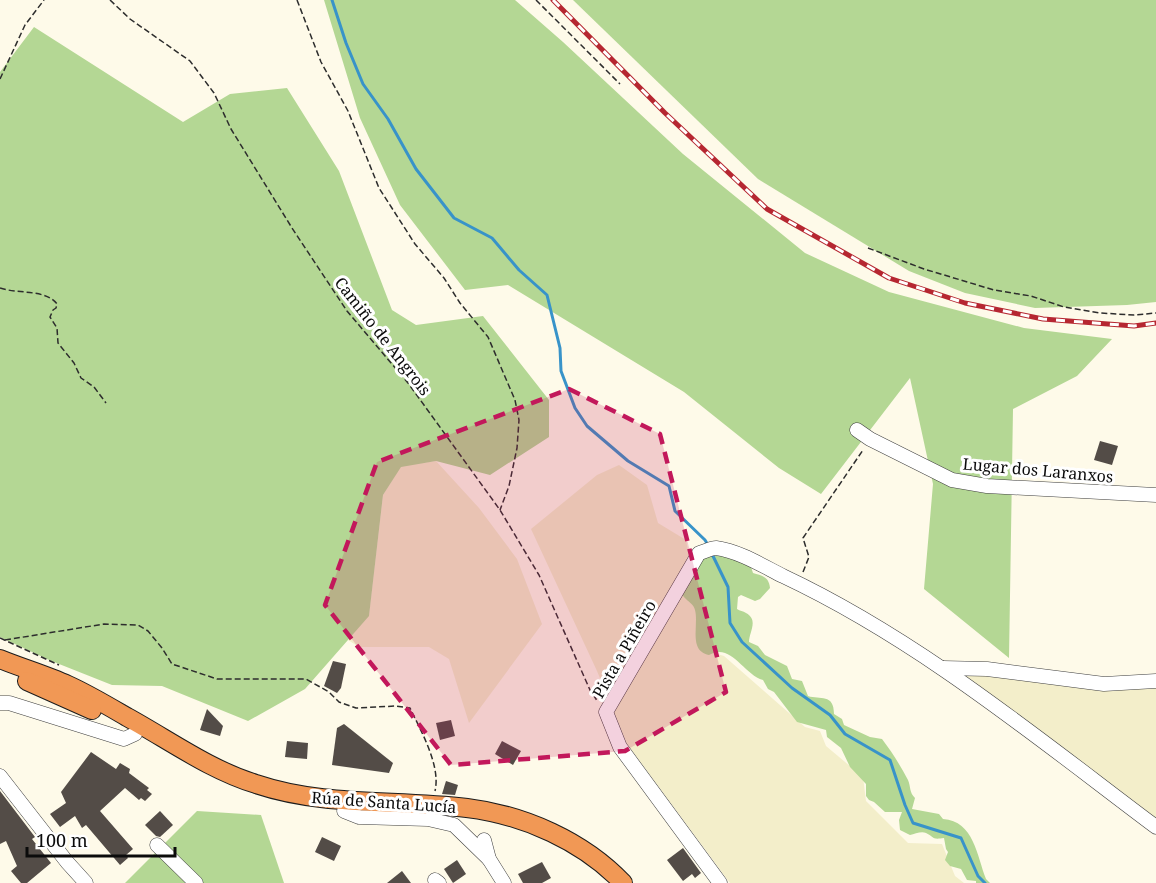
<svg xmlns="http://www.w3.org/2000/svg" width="1156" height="883" font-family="'Noto Serif',serif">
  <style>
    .farmland { fill: #f3eeca }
    .forest { fill: #b4d794 }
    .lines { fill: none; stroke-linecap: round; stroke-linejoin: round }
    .stream { stroke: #3893c9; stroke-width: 3 }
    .building { fill: #534c47 }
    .minor-casing { stroke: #3e3e3e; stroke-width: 15 }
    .highway-casing { stroke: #1c1c1c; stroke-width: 20 }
    .path { stroke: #2d2d2d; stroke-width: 1.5; stroke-dasharray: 6 3; stroke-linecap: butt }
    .minor { stroke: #fff; stroke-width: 14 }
    .highway { stroke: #f19855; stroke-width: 18 }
    .rail-casing { stroke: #b62731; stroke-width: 5 }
    .rail { stroke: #fff; stroke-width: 3; stroke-dasharray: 9; stroke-linecap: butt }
    .marked { fill: #c2185b; fill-opacity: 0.2; stroke: #c2185b; stroke-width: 4.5; stroke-dasharray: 12 8; stroke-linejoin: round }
    .labels { text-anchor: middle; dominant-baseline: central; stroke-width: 6; stroke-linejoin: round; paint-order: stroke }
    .street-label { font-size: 16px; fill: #0b0b0b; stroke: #fff }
  </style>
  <rect width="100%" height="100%" fill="#fefae9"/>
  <g class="farmland">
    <polygon points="436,461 479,508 517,559 542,624 469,723 449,659 429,647 359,647 348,640 369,615 383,495 401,466"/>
    <polygon points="619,465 647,485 658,523 686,540 699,609 701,649 724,656 805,727 820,731 826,746 863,777 866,801 908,843 942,844 955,876 964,883 730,883 627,744 597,671 531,529 597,475"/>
    <polygon points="966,669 1156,686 1156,821 962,681"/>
  </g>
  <g class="forest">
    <polygon points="324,0 515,0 563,42 683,154 805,253 889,292 1024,328 1112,339 1077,376 1013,409 1009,658 924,589 933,484 910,378 821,494 779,468 684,392 508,285 465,290 400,205 360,118"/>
    <polygon points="573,0 1156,0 1156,302 1127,305 1035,308 965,293 909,271 758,179"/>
    <polygon points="34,27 183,122 230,94 287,88 339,171 392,310 416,325 483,316 549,400 549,437 490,475 436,461 401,467 383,495 369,616 305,689 248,721 162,686 112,685 49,660 0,637 0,72"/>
    <path d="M715 550 750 564 753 573C763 576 769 577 770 588L760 599 755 601 741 595 738 597 737 609C740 611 743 611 746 613 759 620 749 632 749 642L758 646 765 655 787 666 792 679 802 681 808 696C820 700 834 693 834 714L842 719 844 725 870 737 882 739C892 752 900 765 908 780 911 787 909 792 915 798L912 809 939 814 943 819C974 821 977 856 986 879L990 883H976V881L967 880 961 869 950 866 945 860 948 852 946 849 944 838C931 840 935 837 926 833 921 831 915 834 910 835L900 830 899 820 902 812H885L874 802 869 800 866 796V784L850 767 841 748 827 737 826 730 797 722 774 692 768 689 763 680C743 674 731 642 709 655 688 651 699 625 695 610 694 605 689 602 686 599 681 594 685 596 678 594L702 556Z"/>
    <polygon points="197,811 261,815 284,883 125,883"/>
  </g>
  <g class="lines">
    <g class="stream">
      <polyline points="332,0 346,43 363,84 388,119 416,169 454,218 492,238 519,270 547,295 560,348 561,371 575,408 587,426 628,461 669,486 675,511 705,540 708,545"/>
      <polyline points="712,554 728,587 730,623 742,642 792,688 830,715 845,734 890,760 905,805 913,823 961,838 978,876 985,883"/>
    </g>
  </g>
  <g class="building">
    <polygon points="1100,441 1118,446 1112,465 1094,460"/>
    <polygon points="333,661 346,664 341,688 337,693 324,686"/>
    <polygon points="207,709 223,726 220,736 200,730"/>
    <polygon points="451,720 455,736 440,740 436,723"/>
    <polygon points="344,724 393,763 389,773 332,765 337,728"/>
    <polygon points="287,741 308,743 307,759 285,757"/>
    <polygon points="502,741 521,751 513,765 495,754"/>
    <polygon points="91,752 116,769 120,763 130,769 129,773 149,788 147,790 152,794 145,801 141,798 139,800 125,788 100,811 133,849 126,855 128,858 120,865 86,825 82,828 75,816 60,827 50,814 66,803 61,792"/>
    <polygon points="446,781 458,785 455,795 442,794"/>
    <polygon points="0,791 35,837 32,839 51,863 27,883 21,883 11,871 17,866 6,841 0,844"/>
    <polygon points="160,811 173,825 160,837 156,836 145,825"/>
    <polygon points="322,837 341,846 334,861 315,852"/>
    <polygon points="683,848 701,873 695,878 692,874 683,881 667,860"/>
    <polygon points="457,860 466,874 453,883 444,869"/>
    <polygon points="542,862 551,878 542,883 523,883 518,874"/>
    <polygon points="402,871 411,883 387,883"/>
  </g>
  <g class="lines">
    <defs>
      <g id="minor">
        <polyline points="857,430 870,439 952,480 987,486 1156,495"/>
        <polyline points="943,668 987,669 1104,684 1156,681"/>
        <polyline points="0,703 9,703 124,739 135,734"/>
        <polyline points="0,776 67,862 86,883"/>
        <polyline points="344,811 359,817 428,819 454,825 489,859"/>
        <polyline points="484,840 489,859 504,883"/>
        <polyline points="157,845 196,883"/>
        <polyline points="435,880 439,883"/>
        <path d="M720 883 620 747 606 712 699 553C704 552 711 548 716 548 739 551 763 566 783 576 919 640 1036 737 1156 827"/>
      </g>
      <g id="highway">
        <path d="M0 659C22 668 46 675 68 685 88 694 108 706 127 717 169 740 210 770 256 784 324 807 396 799 467 808 524 815 583 841 623 883"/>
        <polyline points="27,681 92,710"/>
      </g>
    </defs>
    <use href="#minor" class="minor-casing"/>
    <use href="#highway" class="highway-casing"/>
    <g class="path">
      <polyline points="110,0 130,19 190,61 214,93 231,129 292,228 347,311 408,383 500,510 539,575 590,690 598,702"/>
      <polyline points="297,0 321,62 348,111 379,188 415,244 444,278 460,303 488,337 515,400 519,420 517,448 509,486 500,510"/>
      <polyline points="536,0 620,84"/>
      <polyline points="0,79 25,25 44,0"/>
      <polyline points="868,248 924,269 994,290 1031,296 1064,307 1100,313 1134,315 1156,313"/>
      <path d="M0 288C17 294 46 289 57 304L56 308 53 310 50 317 57 328 58 343 74 363 81 378 94 387 106 403"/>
      <polyline points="803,572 809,557 803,538 863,450"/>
      <polyline points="0,638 59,665"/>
      <path d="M5 640 104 624 138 625 148 631 162 648 172 664 217 679H306L329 692 339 702 356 708 396 706 410 708C421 731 441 766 435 791"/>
    </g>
    <use href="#minor" class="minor"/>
    <use href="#highway" class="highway"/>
    <defs>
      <polyline id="rail" points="553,0 665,113 767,209 889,278 965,303 1043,319 1134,326 1156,323"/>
    </defs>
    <use href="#rail" class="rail-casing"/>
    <use href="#rail" class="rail"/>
  </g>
  <path class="marked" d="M569 389 660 434 726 692 625 751 451 765 325 605 377 462Z"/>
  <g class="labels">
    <g class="street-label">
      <text transform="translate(383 336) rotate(52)">Camiño de Angrois</text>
      <text transform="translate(1038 470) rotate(5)">Lugar dos Laranxos</text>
      <text transform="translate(624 649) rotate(-60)">Pista a Piñeiro</text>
      <text transform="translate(384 802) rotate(4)">Rúa de Santa Lucía</text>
    </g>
  </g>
  <path d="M27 847v9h148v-9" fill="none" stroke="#0b0b0b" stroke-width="3"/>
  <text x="36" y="847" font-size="18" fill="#0b0b0b" stroke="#ffffff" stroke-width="4.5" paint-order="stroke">100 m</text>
</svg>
